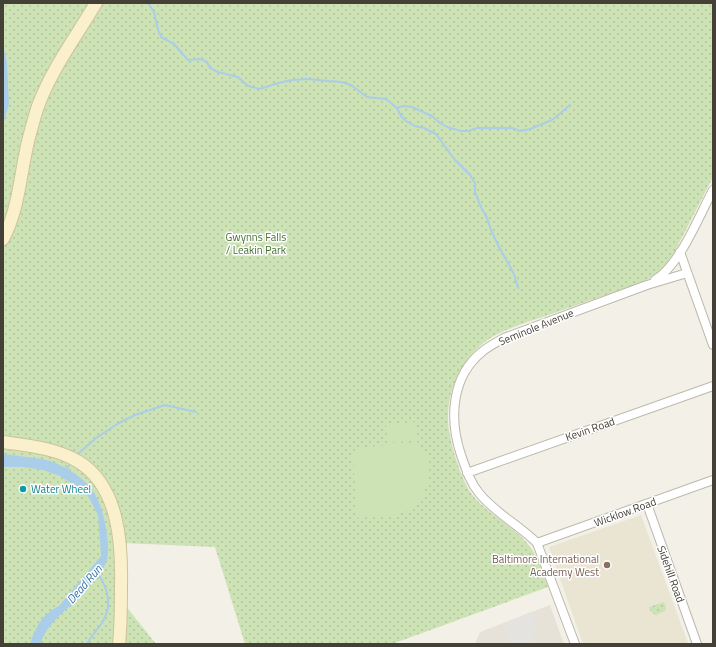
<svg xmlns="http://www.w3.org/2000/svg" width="716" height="647" font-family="'Titillium Web',sans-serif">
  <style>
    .residential { fill: #e6e2d7 }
    .education { fill: #eae5d3 }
    .park { fill: url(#park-dots) }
    .garden { fill: #cde3b5 }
    .parking { fill: #e4e3e0 }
    .water { fill: #aacdea }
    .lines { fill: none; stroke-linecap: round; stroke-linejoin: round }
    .stream { stroke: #aacdea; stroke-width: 2 }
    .street-casing { stroke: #bdb8ac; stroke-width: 10 }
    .secondary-casing { stroke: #cec39b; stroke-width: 14 }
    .street { stroke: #fff; stroke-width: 8 }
    .secondary { stroke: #faf0cb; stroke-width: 12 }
    .culture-dot { fill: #0f9aa8; stroke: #fff; stroke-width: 1.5 }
    .education-dot { fill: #8d6e63; stroke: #fff; stroke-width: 1.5 }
    .labels { text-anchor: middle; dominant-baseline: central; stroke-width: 3; stroke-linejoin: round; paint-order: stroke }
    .park-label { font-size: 11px; fill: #467230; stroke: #fff }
    .street-label { font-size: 11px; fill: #454037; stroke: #fff }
    .culture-label { font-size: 11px; fill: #0d838f; stroke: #fff; text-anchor: start }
    .education-label { font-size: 11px; fill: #785e54; stroke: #fff; text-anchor: end }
    .water-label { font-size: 12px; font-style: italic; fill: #3a76a8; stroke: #fff }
  </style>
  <defs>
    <pattern id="park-dots" width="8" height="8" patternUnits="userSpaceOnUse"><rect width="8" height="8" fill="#cde3b5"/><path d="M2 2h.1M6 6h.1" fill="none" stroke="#b1c49c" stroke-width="1.8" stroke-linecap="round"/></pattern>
  </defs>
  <rect width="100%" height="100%" fill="#f3f0e8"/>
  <polygon class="residential" points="550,605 564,644 475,644 480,632"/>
  <polygon class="education" points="641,515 688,643 583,644 549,547"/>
  <g class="park">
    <polygon points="3,3 90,3 62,48 3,229"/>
    <path d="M99 3H713V177L674 253 662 269 655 275 643 282C614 292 586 302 557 312 538 319 509 327 492 337 463 355 447 388 448 421 449 440 460 477 471 493 487 515 515 526 531 548 539 559 543 574 548 587L392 644H245L215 547 123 543 90 467 3 438V244L41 105Z"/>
    <polygon points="3,446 57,456 78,467 91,479 101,494 109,513 116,544 115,631 113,644 3,644"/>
    <polygon points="664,602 666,607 665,611 656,615 651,612 649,607"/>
    <polygon points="125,605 156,644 122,644"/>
  </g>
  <g class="garden">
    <polygon points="416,422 418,440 387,443 386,424"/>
    <path d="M418 442C422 448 426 454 428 461 433 480 422 505 403 512 389 517 372 517 357 518L353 455 359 448Z"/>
  </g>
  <polygon class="parking" points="531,612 537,627 532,638 534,644 509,644 510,637 506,636 504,623"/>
  <g class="water">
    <polygon points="3,45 7,63 9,104 3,125"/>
    <path d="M3 454C16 456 29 457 42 459 59 462 84 477 93 491 100 502 104 516 106 528 108 542 111 558 102 570 94 580 84 593 74 602 60 615 47 625 40 644H30C36 627 42 614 59 606L101 556 98 515 88 496 82 490 60 476 43 470 22 467H3Z"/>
  </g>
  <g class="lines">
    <g class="stream">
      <polyline points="148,3 154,12 158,30 161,37 174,44 188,60 201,59 207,62 210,68 218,72 238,77 248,86 260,89 275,84 291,80 308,79 328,81 341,82 351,85 367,97 386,99 397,108 401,116 406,121 415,126 424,128 436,134 455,160 470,175 475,183 475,192 481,207 487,218 491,230 498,245 514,274 518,288"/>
      <polyline points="397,108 403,106 412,107 432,116 440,123 447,127 461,131 469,131 477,128 512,128 520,131 530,129 552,120 570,105"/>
      <polyline points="78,454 96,438 119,423 135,415 165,405 196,412"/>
      <polyline points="66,470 70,464"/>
      <path d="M87 644C91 636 97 630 102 623 113 606 108 588 97 572"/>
    </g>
    <defs>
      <g id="street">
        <polyline points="680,252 713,345"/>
        <path d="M655 280C680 265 699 216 713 190"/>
        <polyline points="467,473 713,386"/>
        <polyline points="647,504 697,644"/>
        <polyline points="537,543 713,480"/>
        <path d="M575 644 537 543C519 525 495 513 479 493 470 482 466 469 461 455 449 419 451 376 483 351 489 346 497 342 504 338L647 285 687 273"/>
      </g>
      <g id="secondary">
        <path d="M3 239C21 205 20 167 31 130 34 120 36 110 40 101 54 66 77 35 96 3"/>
        <path d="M3 442C29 446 56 448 79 462 119 487 122 544 121 586 121 606 121 625 119 644"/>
      </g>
    </defs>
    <use href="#street" class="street-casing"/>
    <use href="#secondary" class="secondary-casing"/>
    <use href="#street" class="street"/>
    <use href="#secondary" class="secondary"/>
  </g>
  <circle class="culture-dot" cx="23" cy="489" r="4"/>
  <circle class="education-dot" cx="607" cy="565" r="4"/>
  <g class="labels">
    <g class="park-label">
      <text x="256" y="237">Gwynns Falls<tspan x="256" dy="13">/ Leakin Park</tspan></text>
    </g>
    <g class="street-label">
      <text transform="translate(536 327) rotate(-22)">Seminole Avenue</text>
      <text transform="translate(590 429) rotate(-19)">Kevin Road</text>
      <text transform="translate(625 512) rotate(-20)">Wicklow Road</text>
      <text transform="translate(671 574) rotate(70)">Sidehill Road</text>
    </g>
    <g class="culture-label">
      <text x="31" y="489">Water Wheel</text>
    </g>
    <g class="education-label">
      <text x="599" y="559">Baltimore International<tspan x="599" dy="13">Academy West</tspan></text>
    </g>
    <g class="water-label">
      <text transform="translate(84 584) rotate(-49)">Dead Run</text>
    </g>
  </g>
  <rect width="716" height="647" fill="none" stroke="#454037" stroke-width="8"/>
</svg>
